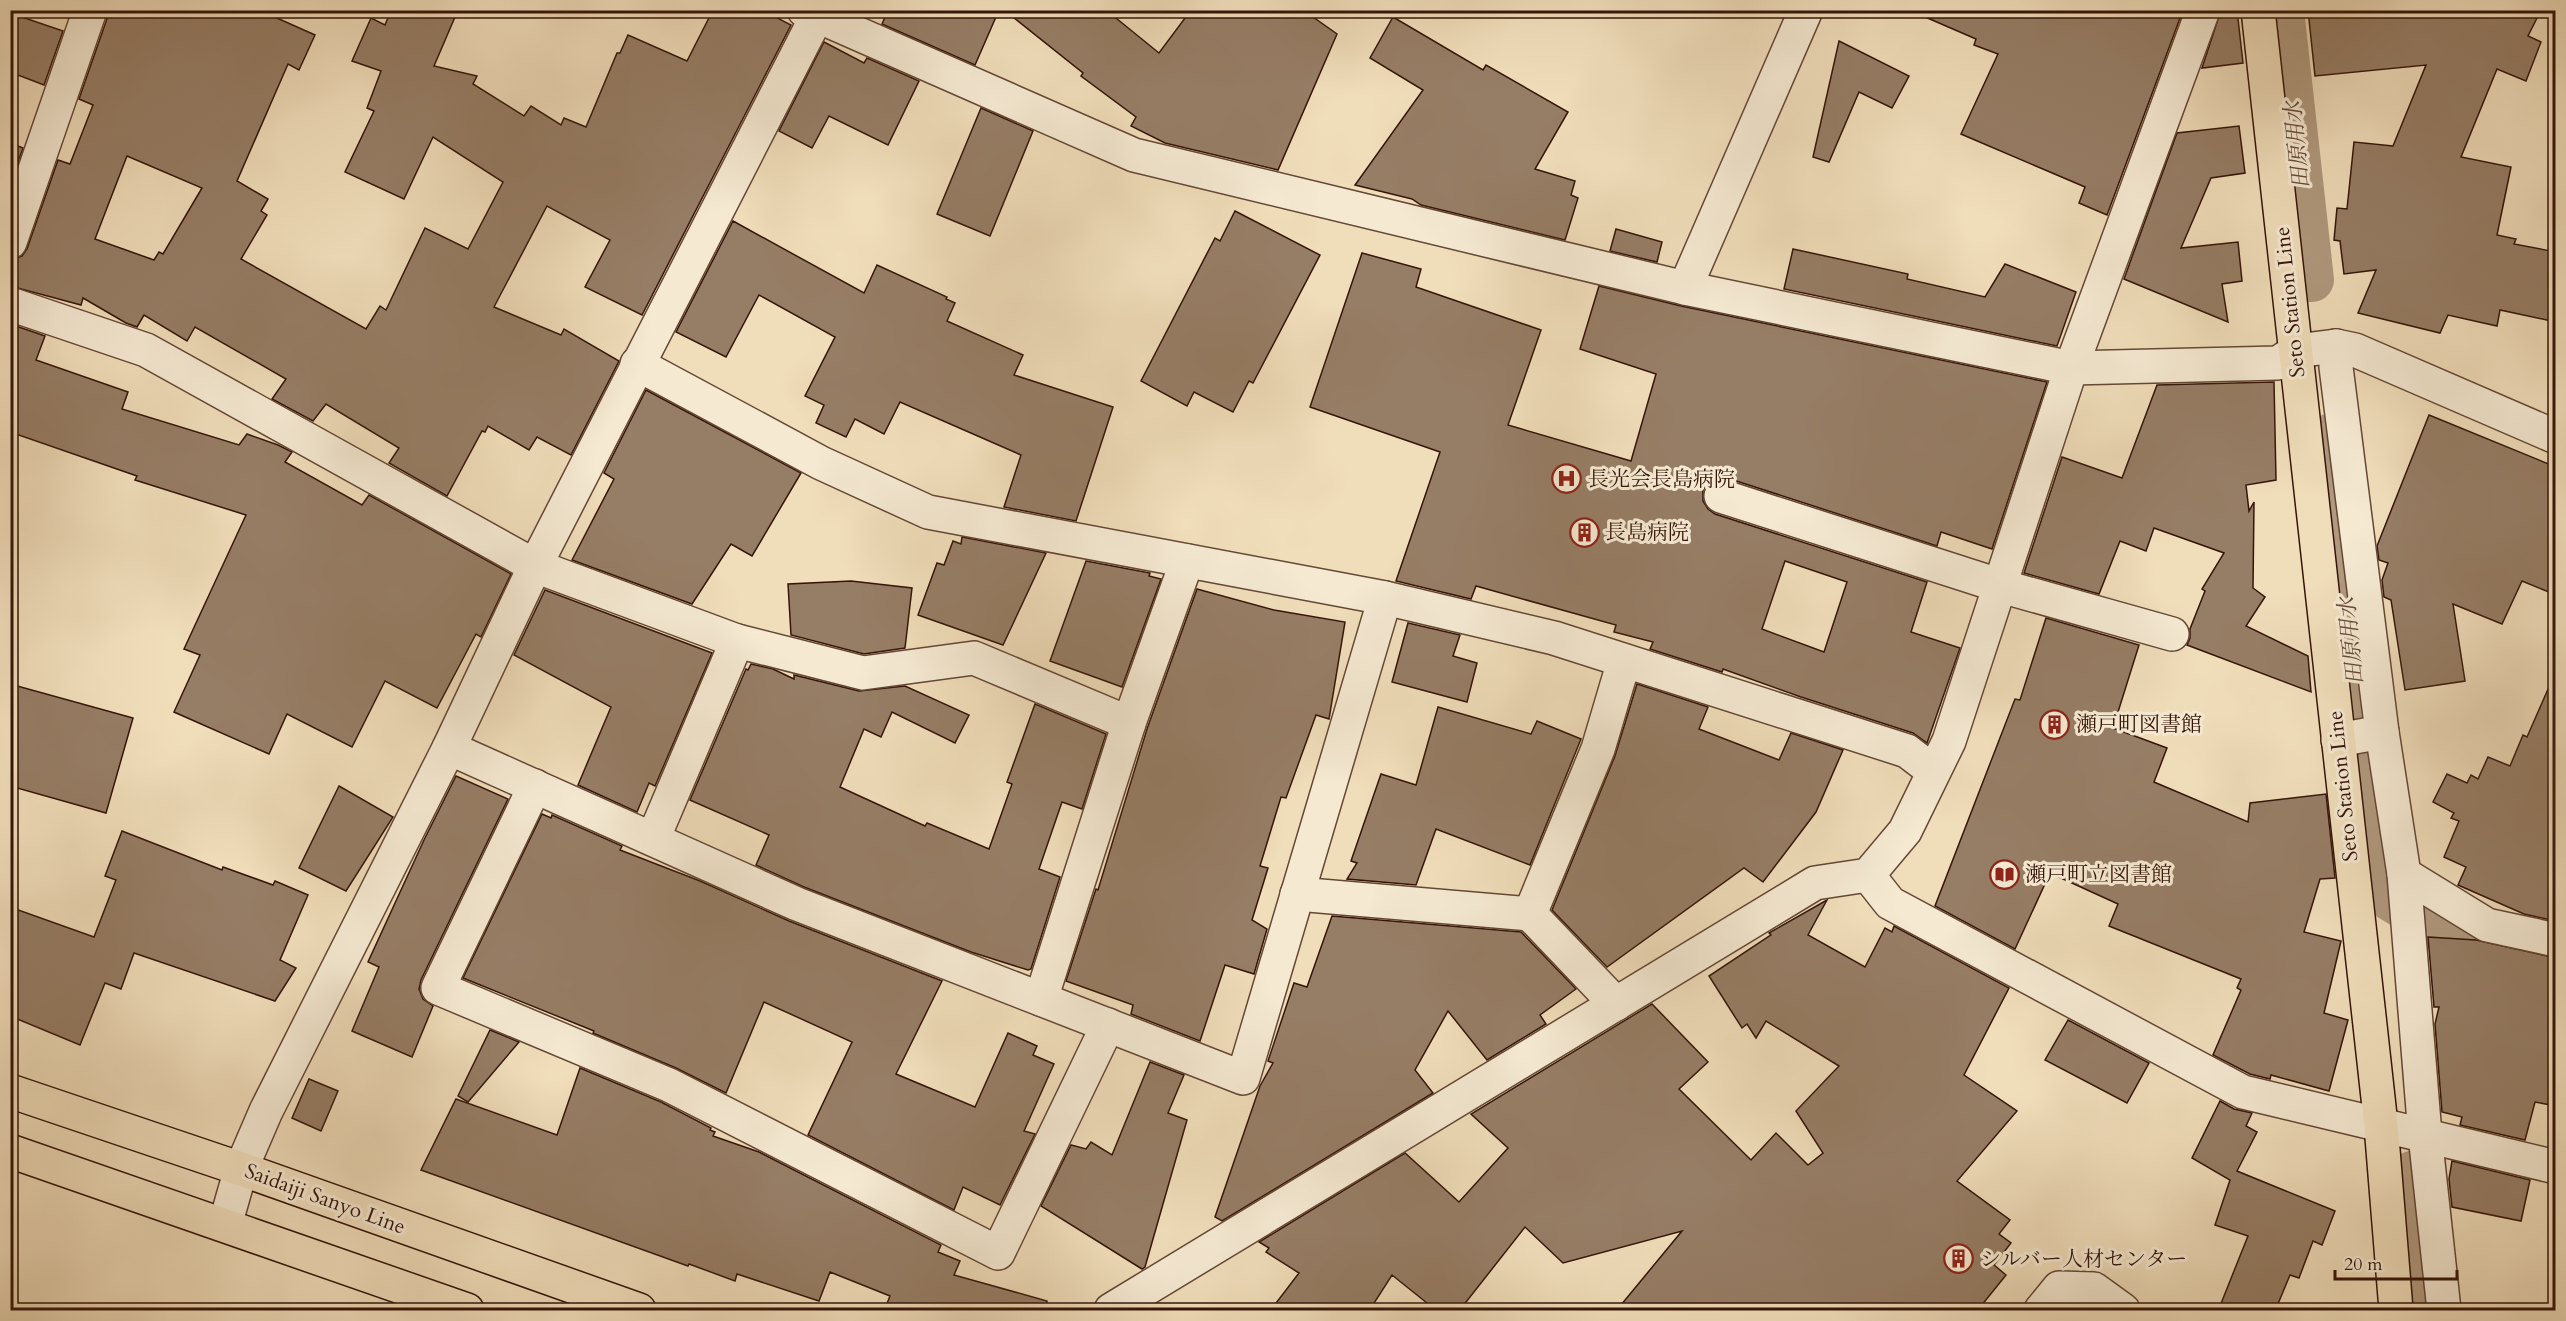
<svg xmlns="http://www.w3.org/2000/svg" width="2566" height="1321" font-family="Cardo,'Noto Serif JP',serif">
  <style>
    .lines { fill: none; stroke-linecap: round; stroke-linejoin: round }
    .canal { stroke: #b0997e; stroke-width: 44 }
    .building { fill: #967d65; stroke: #351509; stroke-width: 1.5; fill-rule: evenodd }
    .minor-casing { stroke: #644735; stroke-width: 36 }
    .major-casing { stroke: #351509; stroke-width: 36 }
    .minor { stroke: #f5e9d2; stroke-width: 33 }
    .major { stroke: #f0ddba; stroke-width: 33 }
    .labels { text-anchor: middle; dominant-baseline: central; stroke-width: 6; stroke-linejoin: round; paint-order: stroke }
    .street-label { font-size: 21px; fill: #351509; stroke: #f5e9d2 }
    .poi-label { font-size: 21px; fill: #351509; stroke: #f5e9d2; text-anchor: start }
    .water-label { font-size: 22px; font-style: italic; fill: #664a38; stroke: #f5e9d2 }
  </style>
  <rect width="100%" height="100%" fill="#f0ddba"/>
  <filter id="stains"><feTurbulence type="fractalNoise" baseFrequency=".00333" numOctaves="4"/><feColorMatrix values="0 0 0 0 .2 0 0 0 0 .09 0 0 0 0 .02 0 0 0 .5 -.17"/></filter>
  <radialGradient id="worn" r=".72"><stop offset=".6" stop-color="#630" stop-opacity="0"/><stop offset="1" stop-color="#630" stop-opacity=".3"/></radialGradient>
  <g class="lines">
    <g class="canal">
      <polyline points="2282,10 2312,280"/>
      <polyline points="2329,436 2377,891 2436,927 2530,948"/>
      <polyline points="2412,1173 2426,1310"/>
    </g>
  </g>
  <g class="building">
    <path d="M110 10H259L315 35 299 70 288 64 237 181 268 199 261 211 267 215 241 259 366 329 380 306 386 310 425 228 468 249 503 182 433 137 404 199 345 172 374 111 367 108 381 71 352 61 371 18 385 25 391 10H458L434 66 477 76 473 84 524 116 531 106 561 125 564 118 586 127 617 53H620L628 35 687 61 713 10H762L791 25 642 315 585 287 610 240 547 206 494 307 561 335 564 329 619 361 571 455 537 437 529 450 488 426 485 432 482 431 447 496 389 463 399 448 326 404 313 421 272 399 286 379 195 327 187 341 144 315 137 327 126 323 83 298 81 305 10 286V260L22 256 27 249 58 160 70 164 93 105 79 99ZM127 156 202 188 163 254 159 252 154 260 95 239Z"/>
    <polygon points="888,10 999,10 975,65 882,24"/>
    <polygon points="1004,10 1106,10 1159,53 1191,10 1303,10 1337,34 1278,170 1165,143 1131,126 1136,117 1081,76 1083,73"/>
    <polygon points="1909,10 2183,10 2107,215 2079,203 2085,187 1961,134 1998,54 1974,45 1976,39"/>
    <polygon points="2221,10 2237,10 2243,63 2202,68"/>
    <polygon points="2308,10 2541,10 2528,36 2541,42 2526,81 2497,69 2461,157 2511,167 2497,235 2516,239 2514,244 2556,252 2556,322 2500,310 2497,326 2448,315 2440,333 2358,313 2376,270 2344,274 2340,241 2334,240 2337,208 2347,209 2354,142 2393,146 2426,65 2315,76"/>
    <polygon points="10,13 63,31 44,85 10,72"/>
    <polygon points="1393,17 1483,70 1486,65 1568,112 1535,169 1575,181 1571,195 1578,198 1565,240 1421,205 1412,199 1355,185 1423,90 1370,58"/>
    <polygon points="1839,41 1909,76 1892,108 1859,92 1829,162 1813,157"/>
    <polygon points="824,42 864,63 867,58 919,81 888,145 829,116 812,148 779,131"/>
    <polygon points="981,108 1033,131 990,236 937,214"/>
    <polygon points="2239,126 2245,173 2211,178 2181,248 2238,242 2242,281 2222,284 2228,322 2124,279 2177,133"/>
    <polygon points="10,143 23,148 10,183"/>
    <polygon points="1235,211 1320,255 1253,383 1249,381 1233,412 1194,392 1187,406 1141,381 1215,238 1220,241"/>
    <polygon points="733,221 864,293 877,265 947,297 946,299 955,303 947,321 1023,355 1014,375 1113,407 1076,521 1004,507 1021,455 900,402 884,434 855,419 846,437 816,423 824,405 805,396 835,337 759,295 726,357 676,332"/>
    <polygon points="1616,229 1662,242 1657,262 1610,251"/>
    <polygon points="1793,249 1908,274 1907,279 1985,297 2005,264 2076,292 2057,346 1784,289"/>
    <path d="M1362 253 1421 269 1416 287 1541 330 1508 425 1631 461 1656 374 1580 349 1599 286 1681 306 2047 382 1992 549 1941 532 1937 546 1727 478H1716L1709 482 1703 490V501L1708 509 1715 514 1927 582 1911 632 1960 648 1927 743 1913 733 1801 697 1723 669 1722 672 1650 649 1653 642 1614 632 1616 625 1476 586 1471 599 1396 581 1440 452 1310 407ZM1785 561 1847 582 1824 652 1762 629Z"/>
    <polygon points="10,324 45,336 36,360 128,392 122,409 239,445 247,434 278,445 292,452 285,462 362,505 369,495 511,574 481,637 476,634 437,708 385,681 352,747 287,714 269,754 174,712 200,655 184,649 246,515 135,480 137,476 10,432"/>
    <polygon points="2274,382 2276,480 2246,485 2249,511 2254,502 2253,588 2265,597 2246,626 2308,656 2311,692 2187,645 2190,638 2190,629 2205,591 2202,589 2224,553 2154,528 2146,551 2120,541 2099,594 2024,573 2062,457 2122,478 2157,385"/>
    <polygon points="646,390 801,473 752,556 731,544 692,604 572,560 614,479 604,473"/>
    <polygon points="2429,415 2556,467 2556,595 2522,581 2502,624 2453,604 2465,681 2405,690 2391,600 2384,597 2382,580 2388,563 2379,560 2377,546"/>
    <polygon points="962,537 1046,553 1003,645 918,615 937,563 944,565 953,541 961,544"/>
    <polygon points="1086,561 1150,573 1149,576 1161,579 1122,687 1050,661"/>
    <polygon points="851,581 912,588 905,648 864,654 791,635 788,584"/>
    <polygon points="1197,589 1274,610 1345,622 1329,719 1316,715 1286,798 1281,797 1260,866 1268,868 1252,920 1267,929 1254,974 1225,965 1200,1041 1131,1014 1133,1005 1066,981 1096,889 1098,890 1147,729"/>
    <polygon points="545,590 712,653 655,786 649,783 637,812 578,785 611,707 514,655"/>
    <polygon points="2046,618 2139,645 2113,728 2167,748 2154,782 2248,822 2250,803 2326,794 2335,878 2320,879 2304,932 2341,941 2324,1013 2348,1020 2329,1091 2271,1075 2270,1079 2250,1074 2213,1055 2241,990 2237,988 2241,979 2109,926 2118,904 2050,873 2015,949 1935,906 2015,699 2020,700"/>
    <polygon points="1408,623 1460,635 1453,656 1477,663 1467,702 1392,682"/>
    <polygon points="751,664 773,669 794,679 794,675 859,691 905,686 969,715 955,743 892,712 881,737 864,729 840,787 925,826 927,823 989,849 1012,784 1007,782 1035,704 1106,734 1082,809 1062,802 1039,869 1060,877 1031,969 1028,970 971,952 804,887 756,865 769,835 690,800 746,669 748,670"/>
    <polygon points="2556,671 2556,921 2524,914 2458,885 2466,867 2444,857 2459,821 2451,818 2454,813 2433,802 2447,774 2467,783 2471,775 2478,779 2488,757 2510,766 2523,735 2527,737"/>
    <polygon points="10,684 133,718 106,813 10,786"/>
    <polygon points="1637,684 1708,707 1699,729 1779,760 1791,733 1843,750 1816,812 1763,882 1744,868 1607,967 1552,910 1615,756"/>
    <polygon points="1438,707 1531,734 1537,721 1581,739 1530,865 1436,829 1416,885 1347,879 1357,863 1351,861 1381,774 1416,785"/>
    <polygon points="456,776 508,799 421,980 419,989 423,999 433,1006 412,1057 352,1031 379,967 368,962 424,840"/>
    <polygon points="339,786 393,817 346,891 299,868"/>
    <polygon points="542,814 551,818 552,815 622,846 620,850 700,881 789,921 942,981 896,1074 975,1107 1008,1033 1037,1046 1033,1055 1054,1064 1024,1131 1035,1134 1000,1205 963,1187 954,1210 808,1135 852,1042 764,1002 726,1093 676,1068 593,1033 594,1031 463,978"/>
    <polygon points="122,831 222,870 223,867 273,885 275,881 308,895 280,960 296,968 275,1001 134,953 121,989 105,983 80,1045 10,1016 10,907 94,937 116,880 105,876"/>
    <polygon points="1827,900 1808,935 1865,967 1885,928 1892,932 1894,926 2009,988 1964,1075 2017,1111 1957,1181 2010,1220 1999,1234 2011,1243 1994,1265 2006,1275 1977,1311 1616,1311 1682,1231 1563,1263 1525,1227 1459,1311 1437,1311 1392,1275 1369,1311 1270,1311 1299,1273 1266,1252 1269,1248 1259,1242 1405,1153 1459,1202 1508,1148 1471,1114 1652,1004 1708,1062 1679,1089 1751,1160 1776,1133 1808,1165 1823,1153 1796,1111 1839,1066 1766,1021 1756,1038 1747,1024 1742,1028 1709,976 1771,935 1769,933"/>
    <polygon points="1332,916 1521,932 1576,989 1540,1015 1546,1024 1487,1060 1448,1011 1415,1070 1433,1093 1222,1221 1215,1217 1260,1086 1273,1063 1268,1061 1294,983 1307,987"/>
    <polygon points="2428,937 2476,940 2556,958 2556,1106 2535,1102 2525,1140 2460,1125 2462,1117 2442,1112 2435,1024 2439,1007 2434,1007"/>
    <polygon points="2068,1020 2149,1063 2127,1103 2045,1060"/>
    <polygon points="490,1030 519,1042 468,1102 458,1096"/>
    <polygon points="1150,1062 1184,1075 1168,1113 1187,1120 1145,1267 1142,1269 1041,1206 1071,1145 1086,1149 1091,1142 1112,1155"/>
    <polygon points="580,1068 661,1102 711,1128 710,1130 715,1132 713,1136 759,1152 941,1245 938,1252 960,1261 954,1275 1047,1301 1046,1311 884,1311 890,1296 830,1272 819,1301 737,1274 735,1281 689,1264 688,1266 421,1170 456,1099 557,1135"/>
    <polygon points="309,1079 338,1091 321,1131 292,1118"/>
    <polygon points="2220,1101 2234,1109 2252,1113 2246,1126 2257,1132 2237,1171 2335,1211 2322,1245 2313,1241 2299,1278 2290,1275 2275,1311 2218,1311 2248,1236 2215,1225 2230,1180 2192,1158"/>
    <polygon points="2452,1161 2530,1180 2521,1221 2452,1207 2449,1179"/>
  </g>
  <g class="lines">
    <defs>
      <g id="minor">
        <polyline points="804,10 1134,155 1685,288 2071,368 2278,363 2296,351 2336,346 2355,350 2556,437"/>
        <polyline points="10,242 90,10"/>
        <polyline points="1685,288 1806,10"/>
        <polyline points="10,304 146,350 535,566 737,641 863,673 974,658 1129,723"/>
        <polyline points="2336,346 2336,367 2382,732 2338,740"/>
        <polyline points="637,364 821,463 928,512 1385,598 1554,638 1907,751 1933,771"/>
        <polyline points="1721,496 2001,586 2172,634"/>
        <polyline points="2382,732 2404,874 2425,1135 2444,1310"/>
        <polyline points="449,748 797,904 1243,1078 1385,598"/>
        <polyline points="535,786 438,988 669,1085 998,1253 1108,1025"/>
        <polyline points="653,839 737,641"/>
        <polyline points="2404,874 2487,925 2556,940"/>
        <polyline points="1868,875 1890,903 2243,1092 2556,1167"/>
        <polyline points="1297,894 1530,914 1616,1004"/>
        <polyline points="1530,914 1598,749 1624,661"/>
        <polyline points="1041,999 1129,723 1187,561"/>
        <polyline points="225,1225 241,1169 266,1111 449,748 535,566 820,10"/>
        <polyline points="1111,1310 1815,883 1868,875 1905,831 1949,741 2071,368 2203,10"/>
        <polyline points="2041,1310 2059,1288 2094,1289 2123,1310"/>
      </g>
      <g id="major">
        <polyline points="2258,10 2381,1125 2396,1310"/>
        <polyline points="10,1091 241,1169 639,1310"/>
        <polyline points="10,1151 467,1310"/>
      </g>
    </defs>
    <use href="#minor" class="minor-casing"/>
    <use href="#major" class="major-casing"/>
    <use href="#minor" class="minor"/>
    <use href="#major" class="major"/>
  </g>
  <defs>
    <symbol id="hospital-ring" viewBox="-11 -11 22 22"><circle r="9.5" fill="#f5e9d2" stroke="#8f2418" stroke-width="1.5"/><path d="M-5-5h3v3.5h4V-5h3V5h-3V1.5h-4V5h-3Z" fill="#8f2418"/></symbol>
    <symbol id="building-ring" viewBox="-11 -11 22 22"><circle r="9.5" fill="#f5e9d2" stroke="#8f2418" stroke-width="1.5"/><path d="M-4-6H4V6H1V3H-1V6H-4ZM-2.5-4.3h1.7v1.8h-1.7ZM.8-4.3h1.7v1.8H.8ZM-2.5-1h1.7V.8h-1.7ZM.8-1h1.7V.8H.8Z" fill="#8f2418"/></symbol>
    <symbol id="library-ring" viewBox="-11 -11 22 22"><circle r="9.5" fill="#f5e9d2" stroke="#8f2418" stroke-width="1.5"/><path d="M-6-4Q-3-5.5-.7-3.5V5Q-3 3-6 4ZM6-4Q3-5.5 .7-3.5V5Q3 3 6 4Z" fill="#8f2418"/></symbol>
  </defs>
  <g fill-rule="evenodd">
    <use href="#hospital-ring" x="1550" y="462" width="33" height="33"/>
    <use href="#building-ring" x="1568" y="516" width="33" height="33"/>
    <use href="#building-ring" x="2038" y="708" width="33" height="33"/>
    <use href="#library-ring" x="1988" y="858" width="33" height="33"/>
    <use href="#building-ring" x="1942" y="1242" width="33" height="33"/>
  </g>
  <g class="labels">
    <g class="street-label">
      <text transform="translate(2290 302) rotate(-96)">Seto Station Line</text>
      <text transform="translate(2343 786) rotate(-96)">Seto Station Line</text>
      <text transform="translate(325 1199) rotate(20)">Saidaiji Sanyo Line</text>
    </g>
    <g class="poi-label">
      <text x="1588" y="479">長光会長島病院</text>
      <text x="1605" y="532">長島病院</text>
      <text x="2076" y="724">瀬戸町図書館</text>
      <text x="2025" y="874">瀬戸町立図書館</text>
      <text x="1980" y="1259">シルバー人材センター</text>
    </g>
    <g class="water-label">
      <text transform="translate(2297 145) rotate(-96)">田原用水</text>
      <text transform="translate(2351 641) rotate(-96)">田原用水</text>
    </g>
  </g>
  <rect width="2566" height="1321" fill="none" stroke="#f0ddba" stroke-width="36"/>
  <rect x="12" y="12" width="2542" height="1297" fill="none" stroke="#351509" stroke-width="3"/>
  <rect x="18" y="18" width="2530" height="1285" fill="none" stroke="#351509" stroke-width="1.5"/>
  <path d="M2335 1270v9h122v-9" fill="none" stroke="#351509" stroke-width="3"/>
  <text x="2344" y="1270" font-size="18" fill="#351509" stroke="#f5e9d2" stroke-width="4.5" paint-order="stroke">20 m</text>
  <rect width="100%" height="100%" filter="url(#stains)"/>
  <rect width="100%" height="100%" fill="url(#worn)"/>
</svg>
